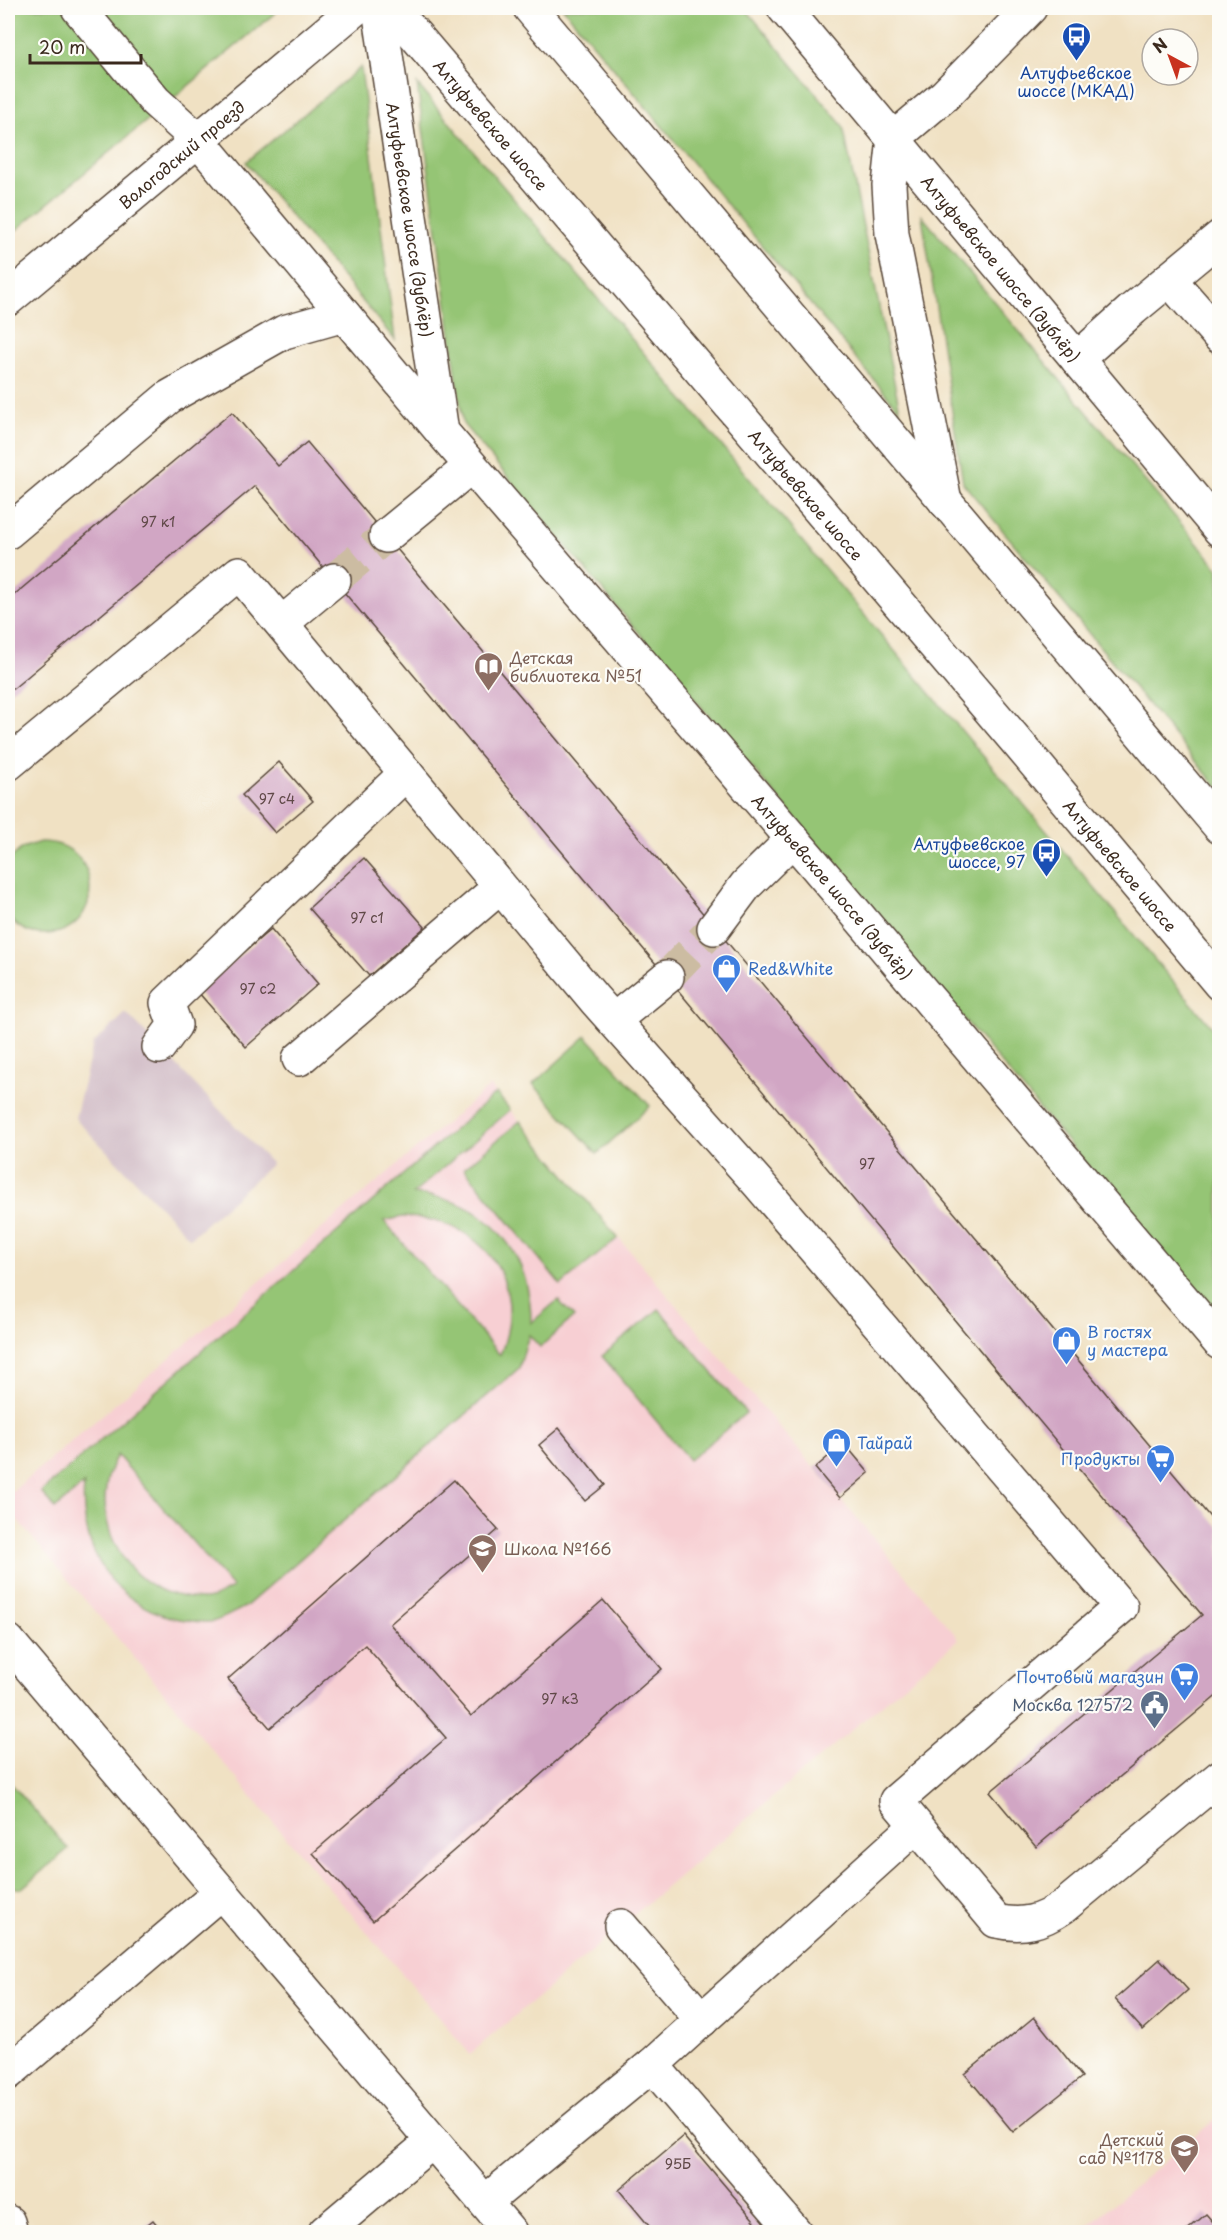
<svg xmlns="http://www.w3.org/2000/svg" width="1227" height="2240" font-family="'Playpen Sans',sans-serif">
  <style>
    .built { fill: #f7cfd3 }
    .industrial { fill: #d2bdc7 }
    .green { fill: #95c574; stroke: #687849; stroke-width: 1.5; fill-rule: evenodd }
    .building { fill: #d1a6c4 }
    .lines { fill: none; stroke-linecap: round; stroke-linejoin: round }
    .minor-tunnel { stroke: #ccbca2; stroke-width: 33; stroke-dasharray: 33 16; stroke-linecap: butt }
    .minor-casing { stroke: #564537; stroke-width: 36 }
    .major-casing { stroke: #564537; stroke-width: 36 }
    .minor { stroke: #fff; stroke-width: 33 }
    .major { stroke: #fff; stroke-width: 33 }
    .labels { text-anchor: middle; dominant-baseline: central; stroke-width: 4.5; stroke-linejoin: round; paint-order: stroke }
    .number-label { font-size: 14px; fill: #604948 }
    .transit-label { font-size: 16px; fill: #164399; stroke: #fdfcf7 }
    .street-label { font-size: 16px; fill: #3b2a1e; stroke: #fdfcf7 }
    .education-label { font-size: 16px; fill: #785e54; stroke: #fdfcf7; text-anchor: start }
    .shop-label { font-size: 16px; fill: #366cbe; stroke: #fdfcf7; text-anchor: start }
    .service-label { font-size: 16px; fill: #4e5e75; stroke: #fdfcf7; text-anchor: end }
  </style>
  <rect width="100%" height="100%" fill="#fdfcf7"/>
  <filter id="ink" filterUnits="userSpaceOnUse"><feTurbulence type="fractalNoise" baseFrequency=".0167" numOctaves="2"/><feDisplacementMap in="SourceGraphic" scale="12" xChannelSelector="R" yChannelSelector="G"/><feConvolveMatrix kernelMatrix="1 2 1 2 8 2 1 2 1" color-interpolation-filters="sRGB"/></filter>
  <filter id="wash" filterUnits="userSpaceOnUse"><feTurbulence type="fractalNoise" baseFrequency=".008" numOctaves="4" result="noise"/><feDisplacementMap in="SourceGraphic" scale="24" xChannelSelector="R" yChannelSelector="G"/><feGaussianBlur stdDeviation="1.35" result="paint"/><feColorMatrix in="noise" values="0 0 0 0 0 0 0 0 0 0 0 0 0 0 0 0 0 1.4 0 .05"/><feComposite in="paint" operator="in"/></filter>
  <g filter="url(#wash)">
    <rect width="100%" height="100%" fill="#f0e1c3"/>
    <g class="built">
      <polygon points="490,1086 959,1639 470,2054 8,1509 8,1495"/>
      <polygon points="1219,2116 1219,2232 1080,2232"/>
    </g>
    <polygon class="industrial" points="126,1013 272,1164 190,1238 75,1118 93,1044"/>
    <g class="green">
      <polygon points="8,8 281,8 8,237"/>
      <polygon points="563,8 745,8 843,126 900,411"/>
      <polygon points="361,67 361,68 395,340 246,162"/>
      <polygon points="417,84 1219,1036 1219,1322 463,424"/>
      <polygon points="922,216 1219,569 1219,789 963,483"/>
      <path d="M40 842C106 841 106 934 44 934 29 934 16 927 8 915V861L22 848Z"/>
      <polygon points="586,1036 650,1106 597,1154 533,1084"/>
      <path d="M496 1093 510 1110 413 1194C487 1198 531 1251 531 1323L558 1300 574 1317 540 1347 529 1335 519 1368 245 1607C236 1611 225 1618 215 1621 203 1624 186 1620 174 1618 110 1602 79 1547 84 1484L55 1509 41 1492ZM402 1217C479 1216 531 1280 500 1355L384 1221ZM117 1455 232 1587V1588C225 1591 218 1596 211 1598 200 1601 186 1597 175 1595 116 1580 87 1507 117 1455Z"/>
      <polygon points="520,1121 618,1238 561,1285 464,1168"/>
      <polygon points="659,1309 746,1413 689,1460 602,1356"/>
      <polygon points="8,1780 68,1849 21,1889 8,1886"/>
    </g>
    <g id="blocks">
      <g class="building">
        <polygon points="232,412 278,466 307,442 1220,1529 1220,1600 1216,1603 1220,1607 1220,1693 1036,1847 990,1792 1202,1615 255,486 8,693 8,600"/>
        <polygon points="279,762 313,801 275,833 242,795"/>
        <polygon points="364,858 425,927 369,976 309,908"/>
        <polygon points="271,929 318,984 246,1047 198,992"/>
        <polygon points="559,1428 605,1485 585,1501 539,1445"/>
        <polygon points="844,1443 869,1473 840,1498 815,1468"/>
        <polygon points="454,1480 498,1530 390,1624 471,1716 603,1600 662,1669 373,1921 313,1853 446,1738 365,1645 270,1728 228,1679"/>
        <polygon points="1160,1959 1188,1990 1143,2030 1115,1999"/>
        <polygon points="1034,2017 1082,2077 1013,2132 965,2074"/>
        <polygon points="683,2136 764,2232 654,2232 619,2190"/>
        <polygon points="1206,2214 1220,2230 1220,2232 1185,2232"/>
        <polygon points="153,2220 163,2232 138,2232"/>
      </g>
    </g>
  </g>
  <g filter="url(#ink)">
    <use href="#blocks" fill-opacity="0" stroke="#564537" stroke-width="1.5"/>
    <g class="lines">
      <g class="minor-tunnel">
        <polyline points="334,580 386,536"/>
        <polyline points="667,977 714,928"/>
      </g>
      <defs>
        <g id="minor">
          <polyline points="78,8 155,101 198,140 442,432"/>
          <path id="s1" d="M379 8 442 432 815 865 1220 1343"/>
          <path id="s2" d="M784 8 1220 530"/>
          <polyline points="1169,279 1220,337"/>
          <path id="s3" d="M8 299 356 8"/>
          <polyline points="1077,359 1133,309 1220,237"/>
          <polyline points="945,501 892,234 889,185 894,138 945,95 1030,8"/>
          <polyline points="8,532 169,397 284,332 344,315"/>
          <polyline points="386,536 470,467"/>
          <polyline points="282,623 334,580"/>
          <path d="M8 764 239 573 595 1000 758 1183 1121 1607 896 1801 996 1921C1023 1927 1041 1922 1063 1907L1220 1777"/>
          <polyline points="714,928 746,885 792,840"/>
          <polyline points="614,1020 667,977"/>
          <polyline points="159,1047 175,1025 167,1003 406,773"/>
          <polyline points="299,1059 500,887"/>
          <polyline points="8,1641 510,2232"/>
          <polyline points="621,1926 702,2020"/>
          <polyline points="652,2065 795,2232"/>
          <polyline points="8,2073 221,1892"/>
          <polyline points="485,2202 652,2065 916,1826"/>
          <polyline points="8,2222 11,2232"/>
          <polyline points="325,2232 433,2141"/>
        </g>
        <g id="major">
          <path id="s4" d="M392 8 1018 743 1220 984"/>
          <polyline points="530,8 1220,827"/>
        </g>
      </defs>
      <use href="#minor" class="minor-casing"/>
      <use href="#major" class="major-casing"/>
      <use href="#minor" class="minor"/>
      <use href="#major" class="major"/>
    </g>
  </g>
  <defs>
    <symbol id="bus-pin" viewBox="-11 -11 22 30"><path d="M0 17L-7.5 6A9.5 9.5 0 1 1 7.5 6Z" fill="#1a4fb4" stroke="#fdfcf7"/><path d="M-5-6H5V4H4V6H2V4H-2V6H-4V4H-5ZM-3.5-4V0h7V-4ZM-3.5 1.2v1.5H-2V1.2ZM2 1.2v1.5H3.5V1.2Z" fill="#fff"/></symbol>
    <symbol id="library-pin" viewBox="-11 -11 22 30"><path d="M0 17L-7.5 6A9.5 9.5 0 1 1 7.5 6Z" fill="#8d6e63" stroke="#fdfcf7"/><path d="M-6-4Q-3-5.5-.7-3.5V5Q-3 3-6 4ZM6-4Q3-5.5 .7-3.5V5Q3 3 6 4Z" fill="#fff"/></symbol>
    <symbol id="shop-pin" viewBox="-11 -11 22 30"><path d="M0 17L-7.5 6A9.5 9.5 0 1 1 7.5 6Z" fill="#3f7fe0" stroke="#fdfcf7"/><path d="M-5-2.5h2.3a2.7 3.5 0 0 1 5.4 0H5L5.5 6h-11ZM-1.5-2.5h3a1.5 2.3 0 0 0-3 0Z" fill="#fff"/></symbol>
    <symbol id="supermarket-pin" viewBox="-11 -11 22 30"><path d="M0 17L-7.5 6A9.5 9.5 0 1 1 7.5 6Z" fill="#3f7fe0" stroke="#fdfcf7"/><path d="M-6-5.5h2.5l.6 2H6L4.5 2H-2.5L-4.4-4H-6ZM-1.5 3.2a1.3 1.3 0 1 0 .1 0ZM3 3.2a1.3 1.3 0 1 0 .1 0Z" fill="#fff"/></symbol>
    <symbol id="school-pin" viewBox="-11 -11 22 30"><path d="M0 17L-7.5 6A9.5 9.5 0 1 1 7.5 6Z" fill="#8d6e63" stroke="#fdfcf7"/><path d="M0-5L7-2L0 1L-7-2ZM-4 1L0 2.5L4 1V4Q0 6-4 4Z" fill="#fff"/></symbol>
    <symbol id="civic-pin" viewBox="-11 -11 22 30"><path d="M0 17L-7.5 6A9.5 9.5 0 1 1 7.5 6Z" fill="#5c6f8a" stroke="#fdfcf7"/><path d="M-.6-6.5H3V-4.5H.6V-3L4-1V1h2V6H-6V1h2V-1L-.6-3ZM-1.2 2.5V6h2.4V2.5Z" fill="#fff"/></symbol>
  </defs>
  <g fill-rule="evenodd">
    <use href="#bus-pin" x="1060" y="20" width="33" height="45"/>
    <use href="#library-pin" x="472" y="650" width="33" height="45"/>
    <use href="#bus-pin" x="1030" y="836" width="33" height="45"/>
    <use href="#shop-pin" x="710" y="952" width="33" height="45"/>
    <use href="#shop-pin" x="1050" y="1324" width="33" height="45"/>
    <use href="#shop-pin" x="820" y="1426" width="33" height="45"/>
    <use href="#supermarket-pin" x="1144" y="1442" width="33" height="45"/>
    <use href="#school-pin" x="466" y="1532" width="33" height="45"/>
    <use href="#supermarket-pin" x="1168" y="1660" width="33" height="45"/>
    <use href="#civic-pin" x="1138" y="1688" width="33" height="45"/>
    <use href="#school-pin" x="1168" y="2132" width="33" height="45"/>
  </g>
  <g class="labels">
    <g class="number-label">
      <text x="158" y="521">97 к1</text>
      <text x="277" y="798">97 с4</text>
      <text x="367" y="917">97 с1</text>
      <text x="258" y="988">97 с2</text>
      <text x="867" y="1163">97</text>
      <text x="560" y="1698">97 к3</text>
      <text x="678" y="2163">95Б</text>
    </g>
    <g class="transit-label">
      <text x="1076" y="72">Алтуфьевское<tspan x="1076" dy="18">шоссе (МКАД)</tspan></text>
      <text x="1025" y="843" text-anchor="end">Алтуфьевское<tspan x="1025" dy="18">шоссе, 97</tspan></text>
    </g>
    <g class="street-label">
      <text stroke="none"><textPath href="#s4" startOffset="153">Алтуфьевское шоссе</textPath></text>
      <text stroke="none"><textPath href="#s3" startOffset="226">Вологодский проезд</textPath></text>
      <text stroke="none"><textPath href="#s1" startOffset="214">Алтуфьевское шоссе (дублёр)</textPath></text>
      <text stroke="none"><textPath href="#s2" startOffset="339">Алтуфьевское шоссе (дублёр)</textPath></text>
      <text stroke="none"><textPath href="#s4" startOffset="639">Алтуфьевское шоссе</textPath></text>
      <text stroke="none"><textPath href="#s4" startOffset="1125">Алтуфьевское шоссе</textPath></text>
      <text stroke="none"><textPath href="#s1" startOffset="1028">Алтуфьевское шоссе (дублёр)</textPath></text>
    </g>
    <g class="education-label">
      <text x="510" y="657">Детская<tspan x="510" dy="18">библиотека №51</tspan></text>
      <text x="504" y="1548">Школа №166</text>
      <text x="1164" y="2139" text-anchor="end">Детский<tspan x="1164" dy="18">сад №1178</tspan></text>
    </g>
    <g class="shop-label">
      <text x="748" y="968">Red&amp;White</text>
      <text x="1087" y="1331">В гостях<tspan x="1087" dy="18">у мастера</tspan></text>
      <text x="857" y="1442">Тайрай</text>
      <text x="1140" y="1458" text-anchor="end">Продукты</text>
      <text x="1164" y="1676" text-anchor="end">Почтовый магазин</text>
    </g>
    <g class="service-label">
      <text x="1133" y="1704">Москва 127572</text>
    </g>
  </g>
  <rect width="1227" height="2240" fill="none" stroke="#fdfcf7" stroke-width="30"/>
  <g transform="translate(1170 57) rotate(319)"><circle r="28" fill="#fdfcf7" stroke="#afa8a0" stroke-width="1.5"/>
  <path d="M0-4.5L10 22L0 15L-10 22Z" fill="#c8321e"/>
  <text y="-9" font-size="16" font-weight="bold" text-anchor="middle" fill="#3b2a1e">N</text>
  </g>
  <path d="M30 54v9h111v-9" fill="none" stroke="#3b2a1e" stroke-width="3"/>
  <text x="39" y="54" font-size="18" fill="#3b2a1e" stroke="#fdfcf7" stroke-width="4.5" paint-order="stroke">20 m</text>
</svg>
